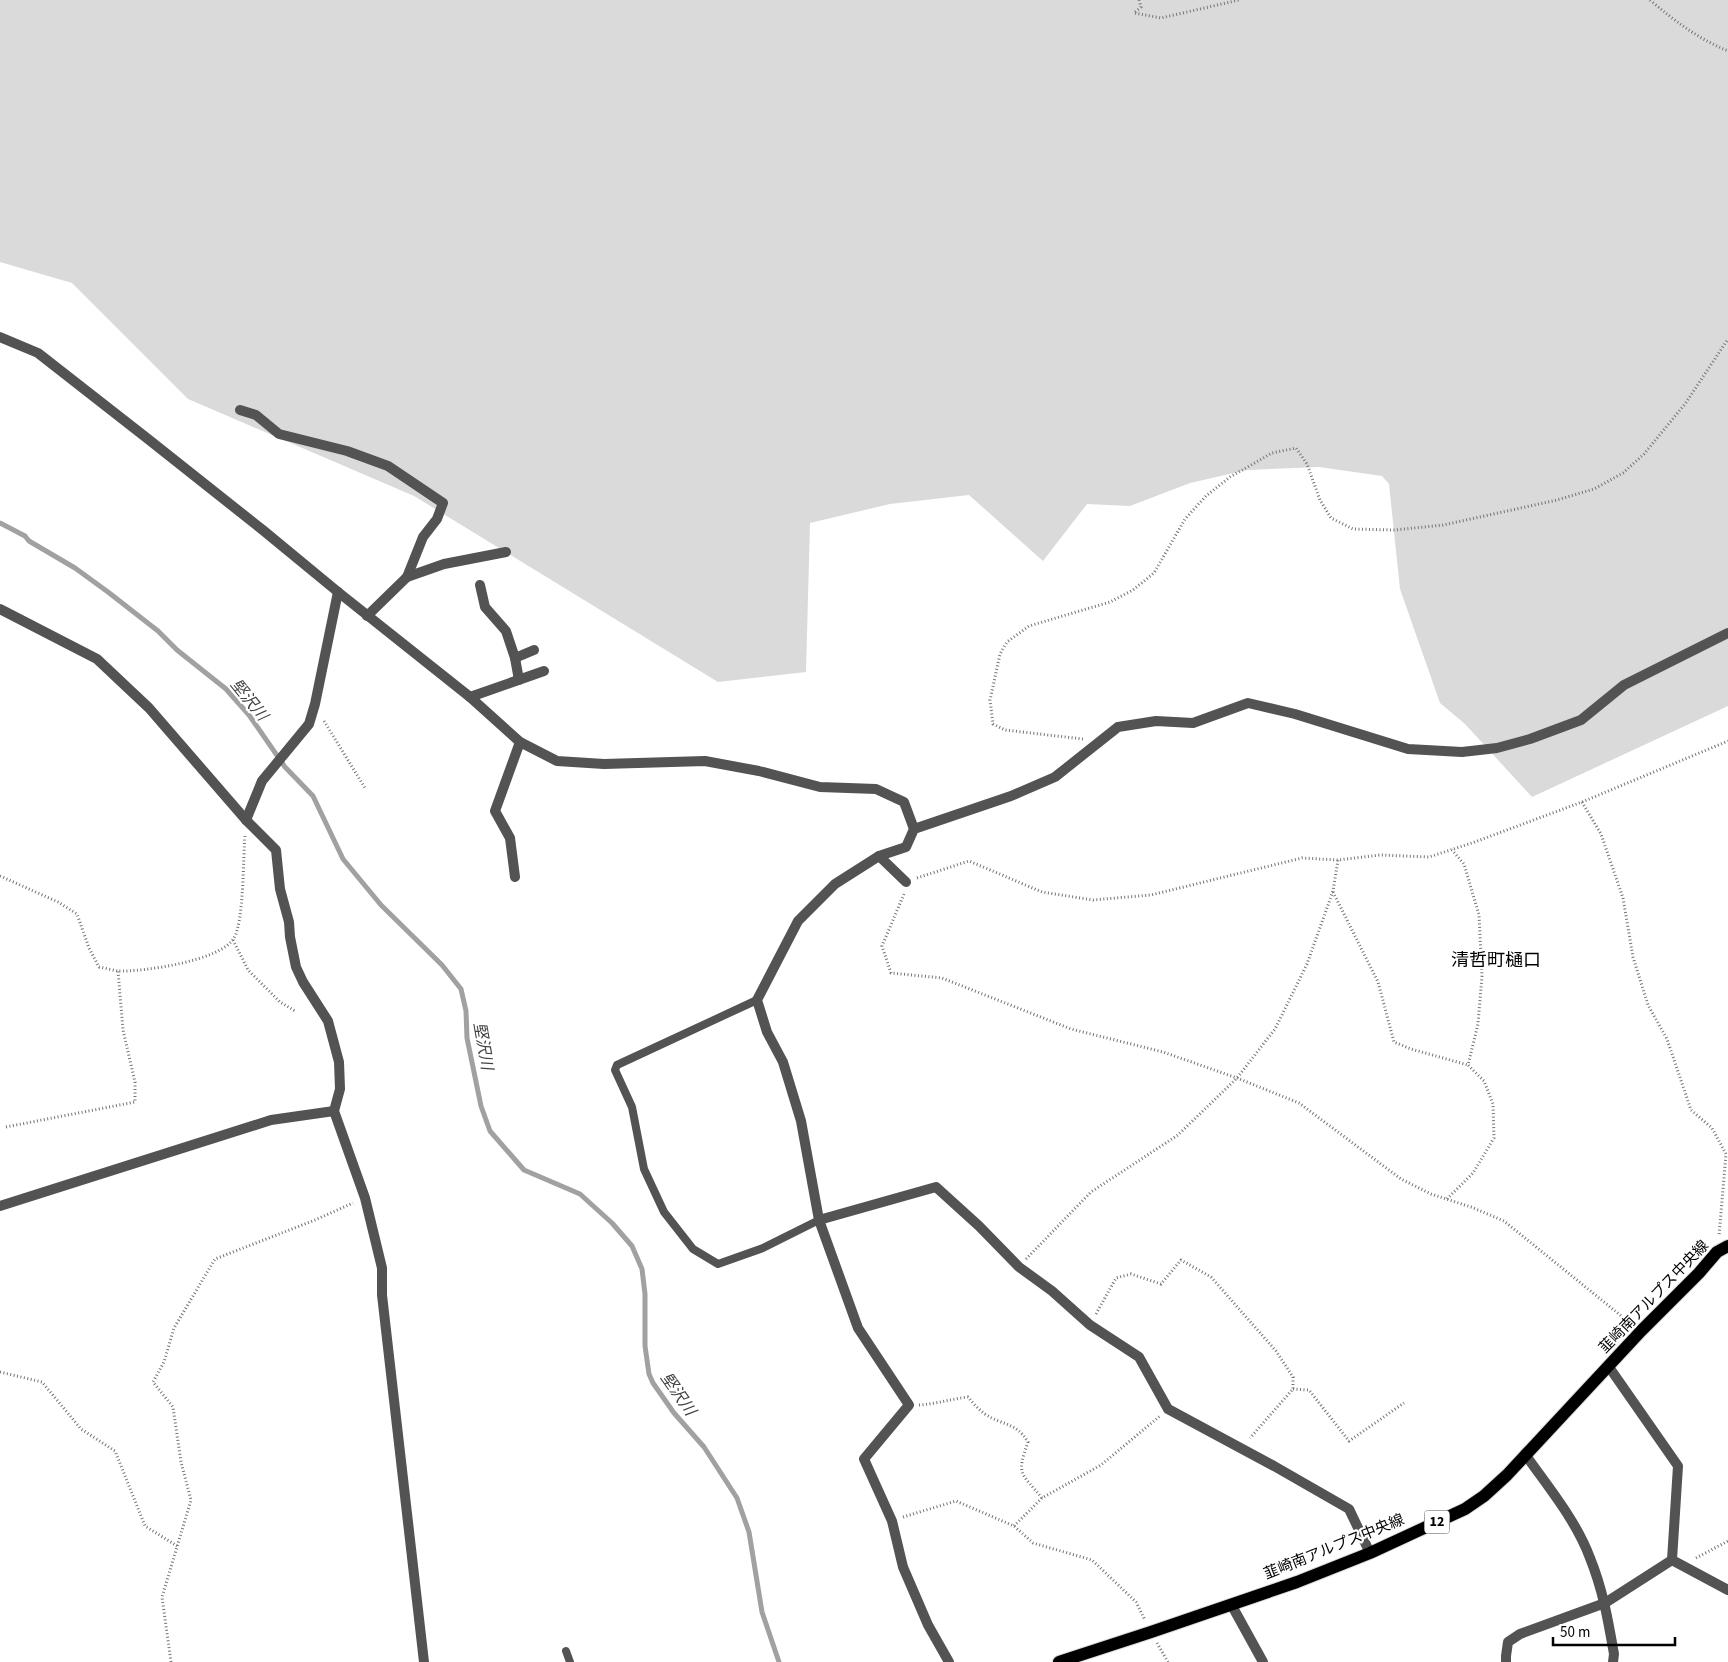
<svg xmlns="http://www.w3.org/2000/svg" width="1728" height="1662" font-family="'Source Sans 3','Noto Sans JP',sans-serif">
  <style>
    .green { fill: #dadada }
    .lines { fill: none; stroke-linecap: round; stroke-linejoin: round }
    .stream { stroke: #a1a1a1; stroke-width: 5 }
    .primary-casing { stroke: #dbdbdb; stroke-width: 14 }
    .path { stroke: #757575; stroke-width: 3; stroke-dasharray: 1 2.5; stroke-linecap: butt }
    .lane { stroke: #535353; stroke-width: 8 }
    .street { stroke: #535353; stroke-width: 10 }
    .primary { stroke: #000; stroke-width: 12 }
    .labels { text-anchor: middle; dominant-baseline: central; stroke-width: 4.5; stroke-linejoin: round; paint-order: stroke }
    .shield { fill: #fff; stroke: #4c4c4c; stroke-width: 1 }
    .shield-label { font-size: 14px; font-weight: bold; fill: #000 }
    .street-label { font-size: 15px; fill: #000; stroke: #fff }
    .water-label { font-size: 16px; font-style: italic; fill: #424242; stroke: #fff }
    .quarter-label { font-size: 18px; fill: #000; stroke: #fff }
  </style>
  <rect width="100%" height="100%" fill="#fff"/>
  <polygon class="green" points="0,0 1728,0 1728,706 1532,797 1465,724 1440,703 1400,589 1389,484 1382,476 1319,467 1247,470 1190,483 1130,506 1087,504 1043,561 969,495 890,504 810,523 806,672 718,682 414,496 188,399 72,283 0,262"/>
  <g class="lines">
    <polyline class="stream" points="0,523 25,536 29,541 75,568 108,592 158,631 177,650 226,689 249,715 285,767 313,796 343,859 381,905 442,965 461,989 466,1011 467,1038 481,1106 490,1131 524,1170 580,1194 612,1223 632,1246 642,1269 645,1294 645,1346 649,1374 653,1383 674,1413 704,1447 737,1498 749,1532 762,1612 779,1662"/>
    <defs>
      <polyline id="primary" points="1059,1662 1151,1632 1297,1582 1370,1553 1465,1509 1484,1496 1507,1475 1641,1331 1699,1273 1717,1252 1728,1246"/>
    </defs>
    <use href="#primary" class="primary-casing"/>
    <g class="path">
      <polyline points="1139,0 1141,7 1134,13 1161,18 1239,0"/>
      <path d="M1650 0C1676 22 1697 38 1728 51"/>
      <polyline points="324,721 365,788"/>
      <polyline points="1083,739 1005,730 993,724 990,700 1000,654 1007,642 1029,626 1110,602 1133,590 1154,573 1185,519 1206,496 1230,477 1272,453 1296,448 1307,464 1320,500 1331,518 1353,529 1395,530 1443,525 1557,500 1594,489 1623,473 1644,454 1685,404 1728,339"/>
      <polyline points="1582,802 1601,834 1623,898 1633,957 1648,1005 1667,1039 1691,1110 1712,1128 1726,1154 1719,1236"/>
      <path d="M0 876 58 902 77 914 89 948 99 967C105 968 112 970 118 971 142 972 221 961 234 938 244 921 243 858 245 835"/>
      <polyline points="917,878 969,861 1042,892 1093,900 1151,895 1302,858 1338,860 1380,855 1429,857 1472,843 1582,802 1728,741"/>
      <polyline points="1333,892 1378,982 1394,1042 1411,1049 1468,1065"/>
      <polyline points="904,894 882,946 891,973 942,978 1071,1029 1163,1052 1237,1078 1299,1103 1401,1179 1431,1194 1471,1207 1504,1221 1630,1323"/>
      <polyline points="233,940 248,970 280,1002 295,1011"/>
      <polyline points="6,1127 135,1102 135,1082 123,1030 118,971"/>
      <polyline points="1447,1199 1473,1173 1494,1138 1493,1104 1484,1081 1468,1065 1478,1024 1482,976 1479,915 1464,864 1452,850"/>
      <polyline points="1026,1259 1091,1192 1178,1135 1237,1078 1275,1029 1307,964 1333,891 1338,860"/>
      <polyline points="1096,1314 1116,1278 1131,1274 1161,1284 1181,1260 1211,1277 1276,1351 1293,1377 1293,1389 1250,1438"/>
      <polyline points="0,1372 42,1382 81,1429 115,1451 145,1526 177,1546"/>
      <polyline points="1293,1389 1309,1390 1349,1441 1404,1403"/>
      <path d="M919 1405C936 1404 951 1399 968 1397 973 1403 979 1410 985 1414 1003 1426 1016 1422 1028 1442 1016 1476 1021 1472 1042 1498"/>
      <polyline points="903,1517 956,1501 1014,1526 1033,1543 1092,1560 1136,1602 1145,1620"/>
      <polyline points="1014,1526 1042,1498 1101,1465 1160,1416"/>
      <polyline points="1696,1558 1728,1541"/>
      <polyline points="1157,1643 1168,1662"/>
      <polyline points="171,1662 162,1597 191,1500 181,1462 173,1407 153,1382 164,1362 174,1328 215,1259 315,1220 353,1203"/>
    </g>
    <g class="lane">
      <polyline points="757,1000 617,1065 615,1070 632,1107 644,1169 664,1212 693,1249 718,1264 763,1248 819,1220"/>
      <polyline points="566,1651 570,1662"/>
    </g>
    <g class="street">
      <polyline points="0,337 38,353 148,439 264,531 338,592 470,697 520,742 557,761 604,764 705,761 759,771 820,787 876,789 904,802 914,829"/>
      <polyline points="240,410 256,415 279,434 347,451 388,466 443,503 437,519 423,537 407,577 367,616"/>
      <polyline points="407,577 444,564 506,552"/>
      <polyline points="480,585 485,607 506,631 515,658 519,680"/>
      <polyline points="0,609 97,659 149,708 246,820 276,850 280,889 289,922 290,937 296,967 303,982 328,1021 339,1062 340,1089 334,1111 365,1198 382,1268 382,1295 424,1662"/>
      <polyline points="515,658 534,650"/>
      <polyline points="470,697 544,671"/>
      <polyline points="246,820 262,781 309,724 315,704 338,592"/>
      <polyline points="879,856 906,882"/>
      <polyline points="515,877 510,838 495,811 520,742"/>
      <polyline points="0,1206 271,1120 334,1111"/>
      <polyline points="819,1220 936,1187 979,1226 1019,1267 1052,1291 1090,1325 1139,1357 1168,1409 1274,1466 1349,1509 1370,1553"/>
      <polyline points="1609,1367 1678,1466 1672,1560 1728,1590"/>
      <path d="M1525 1454C1548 1487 1576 1520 1590 1558 1603 1590 1608 1620 1614 1654L1613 1662"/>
      <polyline points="1231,1604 1263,1662"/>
      <polyline points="949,1662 928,1625 903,1567 892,1521 864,1459 909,1405 858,1328 819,1220 801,1121 783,1062 767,1032 757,1000 798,921 835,884 879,856 906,847 914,829 1011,796 1055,777 1118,727 1156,721 1193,723 1248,703 1295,714 1408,749 1462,752 1497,748 1530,739 1581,720 1624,685 1728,633"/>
      <polyline points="1506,1662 1506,1656 1508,1642 1520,1634 1605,1603 1672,1560"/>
    </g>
    <use href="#primary" class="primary"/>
  </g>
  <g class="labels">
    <rect class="shield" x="1424.5" y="1510.5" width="25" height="23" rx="4"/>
    <g class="shield-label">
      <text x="1437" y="1522">12</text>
    </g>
    <g class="street-label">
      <text transform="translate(1654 1297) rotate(-46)">韮崎南アルプス中央線</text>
      <text transform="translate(1334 1547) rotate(-22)">韮崎南アルプス中央線</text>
    </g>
    <g class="water-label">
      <text transform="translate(249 700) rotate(51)">堅沢川</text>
      <text transform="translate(483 1046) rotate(80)">堅沢川</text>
      <text transform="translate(678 1394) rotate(55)">堅沢川</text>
    </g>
    <g class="quarter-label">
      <text x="1496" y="960">清哲町樋口</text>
    </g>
  </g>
  <path d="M1553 1637v8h122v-8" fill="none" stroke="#000000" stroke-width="2.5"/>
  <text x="1560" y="1637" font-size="15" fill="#000000" stroke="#ffffff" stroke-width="4" paint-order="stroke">50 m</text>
</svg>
